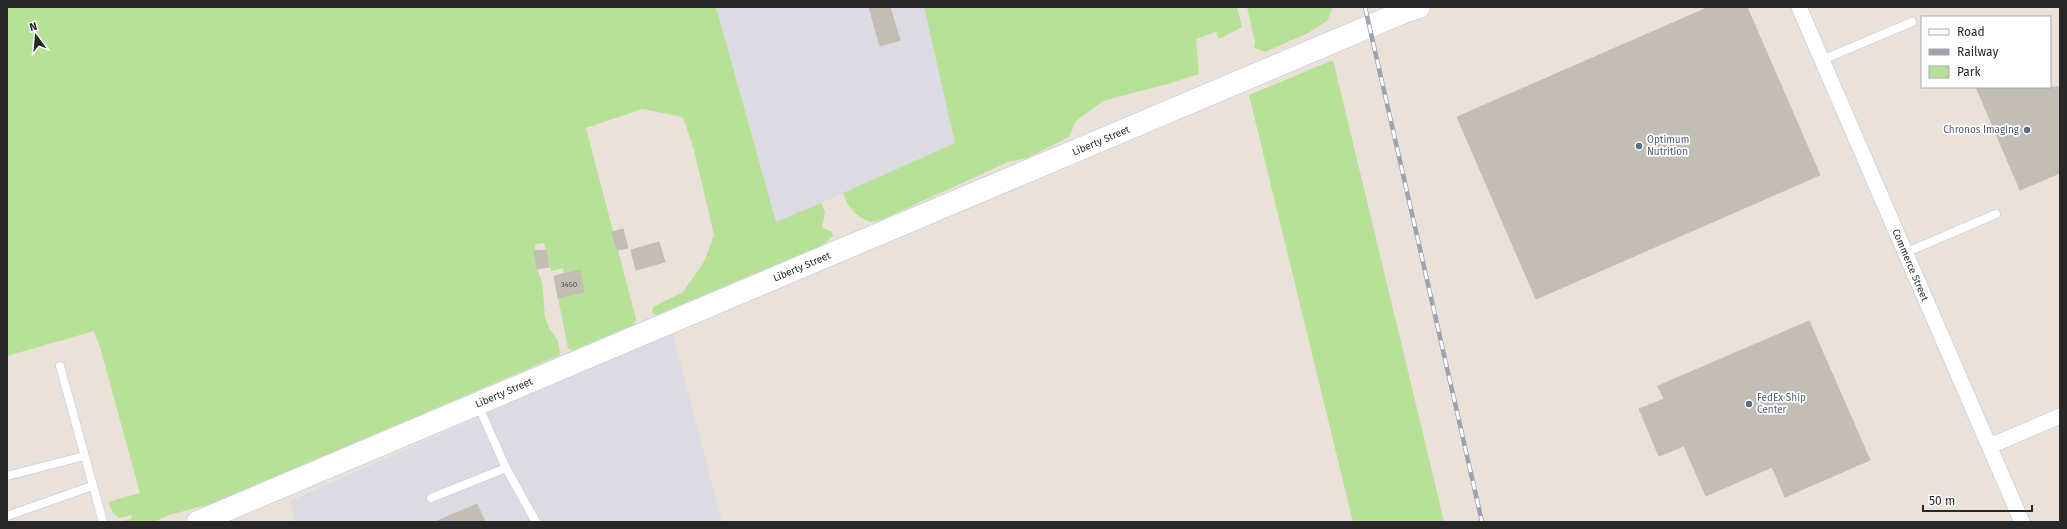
<svg xmlns="http://www.w3.org/2000/svg" width="2067" height="529" font-family="'Fira Sans',sans-serif">
  <style>
    .industrial { fill: #dcdae3 }
    .green { fill: #b7e196 }
    .building { fill: #c2bdb5; stroke: #c5bdb3 }
    .lines { fill: none; stroke-linecap: round; stroke-linejoin: round }
    .lane-casing { stroke: #cfd4e1; stroke-width: 10 }
    .street-casing { stroke: #cfd4e1; stroke-width: 17 }
    .secondary-casing { stroke: #cfd4e1; stroke-width: 24 }
    .lane { stroke: #fff; stroke-width: 8 }
    .street { stroke: #fff; stroke-width: 15 }
    .secondary { stroke: #fff; stroke-width: 22 }
    .rail-casing { stroke: #9da2b2; stroke-width: 4.5 }
    .rail { stroke: #fff; stroke-width: 3; stroke-dasharray: 9; stroke-linecap: butt }
    .service-dot { fill: #5c6f8a; stroke: #fff; stroke-width: 1.5 }
    .labels { text-anchor: middle; dominant-baseline: central; stroke-width: 3.5; stroke-linejoin: round; paint-order: stroke }
    .number-label { font-size: 8px; fill: #4e4d4b }
    .service-label { font-size: 10px; fill: #4e5e75; stroke: #fff; text-anchor: start }
    .street-label { font-size: 10px; fill: #282828; stroke: #fff }
  </style>
  <rect width="100%" height="100%" fill="#eae1d9"/>
  <g class="industrial">
    <polygon points="716,7 924,7 955,143 776,223"/>
    <polygon points="672,331 722,522 295,522 290,501"/>
  </g>
  <g class="green">
    <polygon points="7,7 716,7 776,222 821,203 825,212 822,228 831,231 833,236 822,246 658,316 652,313 653,307 683,292 704,262 714,235 694,150 683,117 642,109 586,128 636,319 633,326 573,351 568,348 558,298 584,292 579,270 564,274 563,268 551,271 544,243 535,244 537,269 542,282 545,317 549,328 558,341 560,355 215,503 169,515 154,522 123,522 132,518 131,515 119,518 113,513 108,502 140,493 100,347 94,331 7,356"/>
    <path d="M924 7H1237L1242 27 1219 39 1216 32 1196 39 1199 74 1167 84 1103 101 1076 121 1069 137 1027 158 1008 162 881 220 871 222C856 217 848 208 843 193L955 143Z"/>
    <polygon points="1247,7 1333,7 1327,21 1308,33 1265,52 1254,48 1255,42"/>
    <polygon points="1333,60 1432,471 1444,522 1353,522 1249,95"/>
  </g>
  <g class="building">
    <polygon points="869,7 890,7 900,40 880,46"/>
    <polygon points="1709,7 1747,7 1820,175 1536,299 1457,117"/>
    <polygon points="1976,87 2060,87 2060,173 2020,190"/>
    <polygon points="623,229 628,248 617,250 612,232"/>
    <polygon points="659,242 665,262 636,270 631,250"/>
    <polygon points="546,250 549,267 537,269 534,251"/>
    <polygon points="580,270 584,292 558,298 554,276"/>
    <polygon points="1809,321 1870,460 1785,497 1772,467 1706,496 1684,446 1659,456 1639,409 1664,399 1658,386"/>
    <polygon points="477,504 485,522 435,522"/>
  </g>
  <g class="lines">
    <defs>
      <g id="lane">
        <polyline points="1822,60 1912,22"/>
        <polyline points="1905,253 1996,214"/>
        <polyline points="60,366 103,522"/>
        <polyline points="478,405 506,468 536,522"/>
        <polyline points="7,476 84,456"/>
        <polyline points="431,498 506,468"/>
        <polyline points="7,516 92,486"/>
      </g>
      <g id="street">
        <polyline points="1799,7 2022,522"/>
        <polyline points="1990,446 2060,416"/>
      </g>
      <polyline id="secondary" points="198,522 1406,11 1419,7"/>
    </defs>
    <use href="#lane" class="lane-casing"/>
    <use href="#street" class="street-casing"/>
    <use href="#secondary" class="secondary-casing"/>
    <use href="#lane" class="lane"/>
    <use href="#street" class="street"/>
    <use href="#secondary" class="secondary"/>
    <defs>
      <polyline id="rail" points="1365,7 1482,522"/>
    </defs>
    <use href="#rail" class="rail-casing"/>
    <use href="#rail" class="rail"/>
  </g>
  <g class="service-dot">
    <circle cx="2027" cy="130" r="4"/>
    <circle cx="1639" cy="146" r="4"/>
    <circle cx="1749" cy="404" r="4"/>
  </g>
  <g class="labels">
    <g class="number-label">
      <text x="569" y="284">3450</text>
    </g>
    <g class="service-label">
      <text x="2019" y="130" text-anchor="end">Chronos Imaging</text>
      <text x="1647" y="140">Optimum<tspan x="1647" dy="12">Nutrition</tspan></text>
      <text x="1757" y="398">FedEx Ship<tspan x="1757" dy="12">Center</tspan></text>
    </g>
    <g class="street-label">
      <text transform="translate(1101 141) rotate(-23)">Liberty Street</text>
      <text transform="translate(1910 265) rotate(67)">Commerce Street</text>
      <text transform="translate(802 267) rotate(-23)">Liberty Street</text>
      <text transform="translate(504 393) rotate(-23)">Liberty Street</text>
    </g>
  </g>
  <rect width="2067" height="529" fill="none" stroke="#282828" stroke-width="16"/>
  <rect x="1921" y="16" width="130" height="72" fill="#ffffff" stroke="#a9a9a9"/>
  <rect x="1929" y="29" width="20" height="6" fill="#ffffff" stroke="#a9a9a9"/>
  <text x="1957" y="36" font-size="12" fill="#282828">Road</text>
  <rect x="1929" y="49" width="20" height="6" fill="#9da2b2" stroke="#a9a9a9"/>
  <text x="1957" y="56" font-size="12" fill="#282828">Railway</text>
  <rect x="1929" y="66" width="20" height="12" fill="#b7e196" stroke="#a9a9a9"/>
  <text x="1957" y="76" font-size="12" fill="#282828">Park</text>
  <g transform="translate(36 36) rotate(344)" stroke="#ffffff" stroke-width="3" paint-order="stroke">
  <path d="M0-3L7 15L0 10L-7 15Z" fill="#282828"/>
  <text y="-6" font-size="11" font-weight="bold" text-anchor="middle" fill="#282828">N</text>
  </g>
  <path d="M1923 505v6h109v-6" fill="none" stroke="#282828" stroke-width="2"/>
  <text x="1929" y="505" font-size="12" fill="#282828" stroke="#ffffff" stroke-width="3" paint-order="stroke">50 m</text>
</svg>
